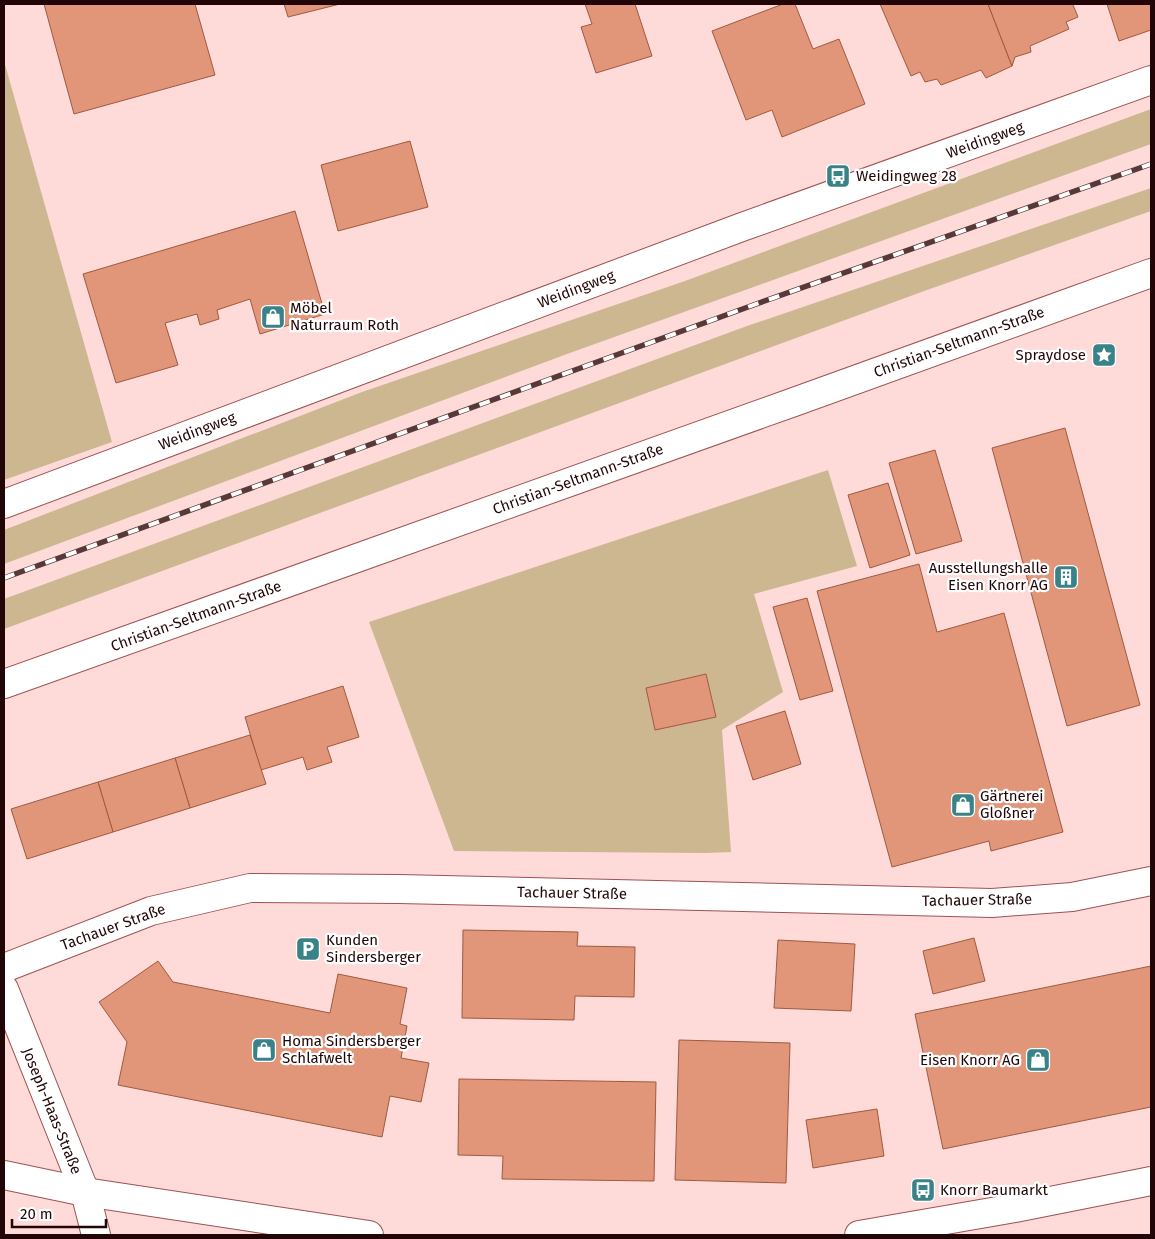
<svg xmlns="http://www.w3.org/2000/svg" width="1155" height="1239" font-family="'Fira Sans',sans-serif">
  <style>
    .green { fill: #cdb791 }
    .building { fill: #e19579; stroke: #a05a3f }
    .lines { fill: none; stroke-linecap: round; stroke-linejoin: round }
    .street-casing { stroke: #9d5251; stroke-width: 30 }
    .secondary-casing { stroke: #9d5251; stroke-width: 30 }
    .street { stroke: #fff; stroke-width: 28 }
    .secondary { stroke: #fff; stroke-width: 28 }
    .rail-casing { stroke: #573939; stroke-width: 5.5 }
    .rail { stroke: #fff; stroke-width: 4; stroke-dasharray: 11; stroke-linecap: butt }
    .labels { text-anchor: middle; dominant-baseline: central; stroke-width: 4.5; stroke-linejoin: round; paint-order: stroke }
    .street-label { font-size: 15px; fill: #220607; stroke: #fff }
    .poi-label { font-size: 15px; fill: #220607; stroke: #fff; text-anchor: start }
  </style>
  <rect width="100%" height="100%" fill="#fedbd9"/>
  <g class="green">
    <polygon points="4,61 112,442 4,480"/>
    <polygon points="1151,109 1151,144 567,354 4,564 4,530 362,392 685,281"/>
    <polygon points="1151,188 1151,211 927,290 4,629 4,599 747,326"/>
    <polygon points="828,470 857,566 754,594 783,692 722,730 731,852 706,853 454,851 369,622"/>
  </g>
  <g class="building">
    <polygon points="44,4 195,4 215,75 74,114"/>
    <polygon points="284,4 340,4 288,17"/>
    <polygon points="585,4 635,4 652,56 596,73 581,27 592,24"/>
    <polygon points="783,4 795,4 813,49 839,39 865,104 782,137 772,110 746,120 712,31"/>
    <polygon points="880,4 988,4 1012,66 986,78 981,70 941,85 937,79 925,82 920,72 911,76"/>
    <polygon points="988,4 1074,4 1073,5 1078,17 1066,22 1069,29 1030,46 1031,52 1015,57 1012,66"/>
    <polygon points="1107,4 1151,4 1151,30 1119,41"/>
    <polygon points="410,141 428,207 338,231 321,165"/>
    <polygon points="295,211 325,314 260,334 250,299 217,310 219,319 200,325 197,314 165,323 178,365 116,383 83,274"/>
    <polygon points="1065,428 1140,705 1067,726 992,448"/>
    <polygon points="935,450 962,541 916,554 889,463"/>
    <polygon points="888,483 910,555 870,568 848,495"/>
    <polygon points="919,564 937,632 1004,613 1063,832 991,851 989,841 892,867 817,591"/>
    <polygon points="807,598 833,691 800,700 773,607"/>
    <polygon points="706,674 716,717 655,730 646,688"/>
    <polygon points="343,686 359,737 327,747 332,762 307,770 303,757 261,770 245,717"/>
    <polygon points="785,711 801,764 753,780 736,726"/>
    <polygon points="250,735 266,784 190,808 175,758"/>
    <polygon points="175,758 190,808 113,832 98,782"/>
    <polygon points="98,782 113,832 27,859 11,809"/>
    <polygon points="463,930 578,932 577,946 635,947 634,997 575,996 574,1020 462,1018"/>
    <polygon points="974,938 985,981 933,994 923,951"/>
    <polygon points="778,940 855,944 851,1011 774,1008"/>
    <polygon points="158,961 173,982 330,1013 338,974 407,988 400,1024 407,1026 401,1058 429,1063 421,1102 390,1096 382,1137 118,1085 127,1042 99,1002"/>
    <polygon points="1151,966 1151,1107 943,1149 915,1014"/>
    <polygon points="679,1040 790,1043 786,1183 675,1180"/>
    <polygon points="459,1079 656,1082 654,1181 502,1179 503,1156 458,1155"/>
    <polygon points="877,1109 884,1156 813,1168 806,1120"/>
  </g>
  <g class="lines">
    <defs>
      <g id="street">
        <polyline points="4,504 742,227 1151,80"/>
        <polyline points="4,968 151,911 250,888 399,889 992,903 1072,897 1151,881"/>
        <polyline points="4,1175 85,1192 369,1235"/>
        <polyline points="859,1235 1015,1208 1151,1181"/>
      </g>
      <g id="secondary">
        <polyline points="4,684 794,402 1151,273"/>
        <polyline points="4,989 85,1192 96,1235"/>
      </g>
    </defs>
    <use href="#street" class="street-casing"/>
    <use href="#secondary" class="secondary-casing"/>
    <use href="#street" class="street"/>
    <use href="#secondary" class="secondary"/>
    <defs>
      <polyline id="rail" points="4,578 759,303 1151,164"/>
    </defs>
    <use href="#rail" class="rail-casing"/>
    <use href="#rail" class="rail"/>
  </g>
  <defs>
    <symbol id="bus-square" viewBox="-11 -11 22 22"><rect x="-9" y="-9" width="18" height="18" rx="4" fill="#398287" stroke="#fff"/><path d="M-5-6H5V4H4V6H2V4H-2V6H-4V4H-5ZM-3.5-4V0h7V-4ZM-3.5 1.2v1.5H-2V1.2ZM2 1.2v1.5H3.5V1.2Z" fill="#fff"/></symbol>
    <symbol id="shop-square" viewBox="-11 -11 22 22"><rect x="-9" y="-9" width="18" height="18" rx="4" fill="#398287" stroke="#fff"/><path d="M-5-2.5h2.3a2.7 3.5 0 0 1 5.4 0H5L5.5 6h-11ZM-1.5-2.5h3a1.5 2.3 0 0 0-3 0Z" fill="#fff"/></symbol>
    <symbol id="sight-square" viewBox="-11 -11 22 22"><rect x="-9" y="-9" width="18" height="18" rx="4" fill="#398287" stroke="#fff"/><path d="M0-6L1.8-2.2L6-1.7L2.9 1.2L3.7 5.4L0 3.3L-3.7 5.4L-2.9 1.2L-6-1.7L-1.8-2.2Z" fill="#fff"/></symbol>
    <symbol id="building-square" viewBox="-11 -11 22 22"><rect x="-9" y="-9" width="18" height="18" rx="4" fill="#398287" stroke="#fff"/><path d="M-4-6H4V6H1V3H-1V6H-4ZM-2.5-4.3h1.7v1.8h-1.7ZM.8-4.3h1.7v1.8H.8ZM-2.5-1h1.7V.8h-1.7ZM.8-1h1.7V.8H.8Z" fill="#fff"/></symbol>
    <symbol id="parking-square" viewBox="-11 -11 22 22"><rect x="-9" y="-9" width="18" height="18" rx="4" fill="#398287" stroke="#fff"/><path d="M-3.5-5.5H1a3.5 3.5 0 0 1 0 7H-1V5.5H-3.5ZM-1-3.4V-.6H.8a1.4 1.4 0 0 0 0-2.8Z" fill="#fff"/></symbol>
  </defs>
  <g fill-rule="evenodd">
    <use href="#bus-square" x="824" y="162" width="28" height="28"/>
    <use href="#shop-square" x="259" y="303" width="28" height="28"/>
    <use href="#sight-square" x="1090" y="341" width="28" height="28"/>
    <use href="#building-square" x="1052" y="563" width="28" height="28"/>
    <use href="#shop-square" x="949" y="791" width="28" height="28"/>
    <use href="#parking-square" x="294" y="935" width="28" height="28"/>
    <use href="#shop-square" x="250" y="1036" width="28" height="28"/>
    <use href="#shop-square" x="1024" y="1046" width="28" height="28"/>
    <use href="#bus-square" x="909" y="1176" width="28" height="28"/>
  </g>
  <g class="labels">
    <g class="street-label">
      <text transform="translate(985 140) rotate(-20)">Weidingweg</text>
      <text transform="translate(576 289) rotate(-21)">Weidingweg</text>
      <text transform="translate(959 342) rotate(-20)">Christian-Seltmann-Straße</text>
      <text transform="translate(197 431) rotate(-21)">Weidingweg</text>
      <text transform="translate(578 479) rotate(-20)">Christian-Seltmann-Straße</text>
      <text transform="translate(196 616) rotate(-20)">Christian-Seltmann-Straße</text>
      <text transform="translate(572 893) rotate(1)">Tachauer Straße</text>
      <text transform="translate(977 900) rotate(-1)">Tachauer Straße</text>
      <text transform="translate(113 927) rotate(-20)">Tachauer Straße</text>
      <text transform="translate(52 1111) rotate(68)">Joseph-Haas-Straße</text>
    </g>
    <g class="poi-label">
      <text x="856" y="176">Weidingweg 28</text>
      <text x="290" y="308">Möbel<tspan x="290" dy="17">Naturraum Roth</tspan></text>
      <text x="1086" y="355" text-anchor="end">Spraydose</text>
      <text x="1048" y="568" text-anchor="end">Ausstellungshalle<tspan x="1048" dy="17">Eisen Knorr AG</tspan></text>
      <text x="980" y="796">Gärtnerei<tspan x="980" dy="17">Gloßner</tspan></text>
      <text x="326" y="940">Kunden<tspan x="326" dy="17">Sindersberger</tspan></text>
      <text x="282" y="1041">Homa Sindersberger<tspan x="282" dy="17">Schlafwelt</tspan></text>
      <text x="1020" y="1060" text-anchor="end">Eisen Knorr AG</text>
      <text x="940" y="1190">Knorr Baumarkt</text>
    </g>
  </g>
  <rect width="1155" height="1239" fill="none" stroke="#220607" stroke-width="10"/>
  <path d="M12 1219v8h94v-8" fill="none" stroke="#220607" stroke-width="2.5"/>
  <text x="20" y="1219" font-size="15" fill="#220607" stroke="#ffffff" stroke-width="4" paint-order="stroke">20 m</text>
</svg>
